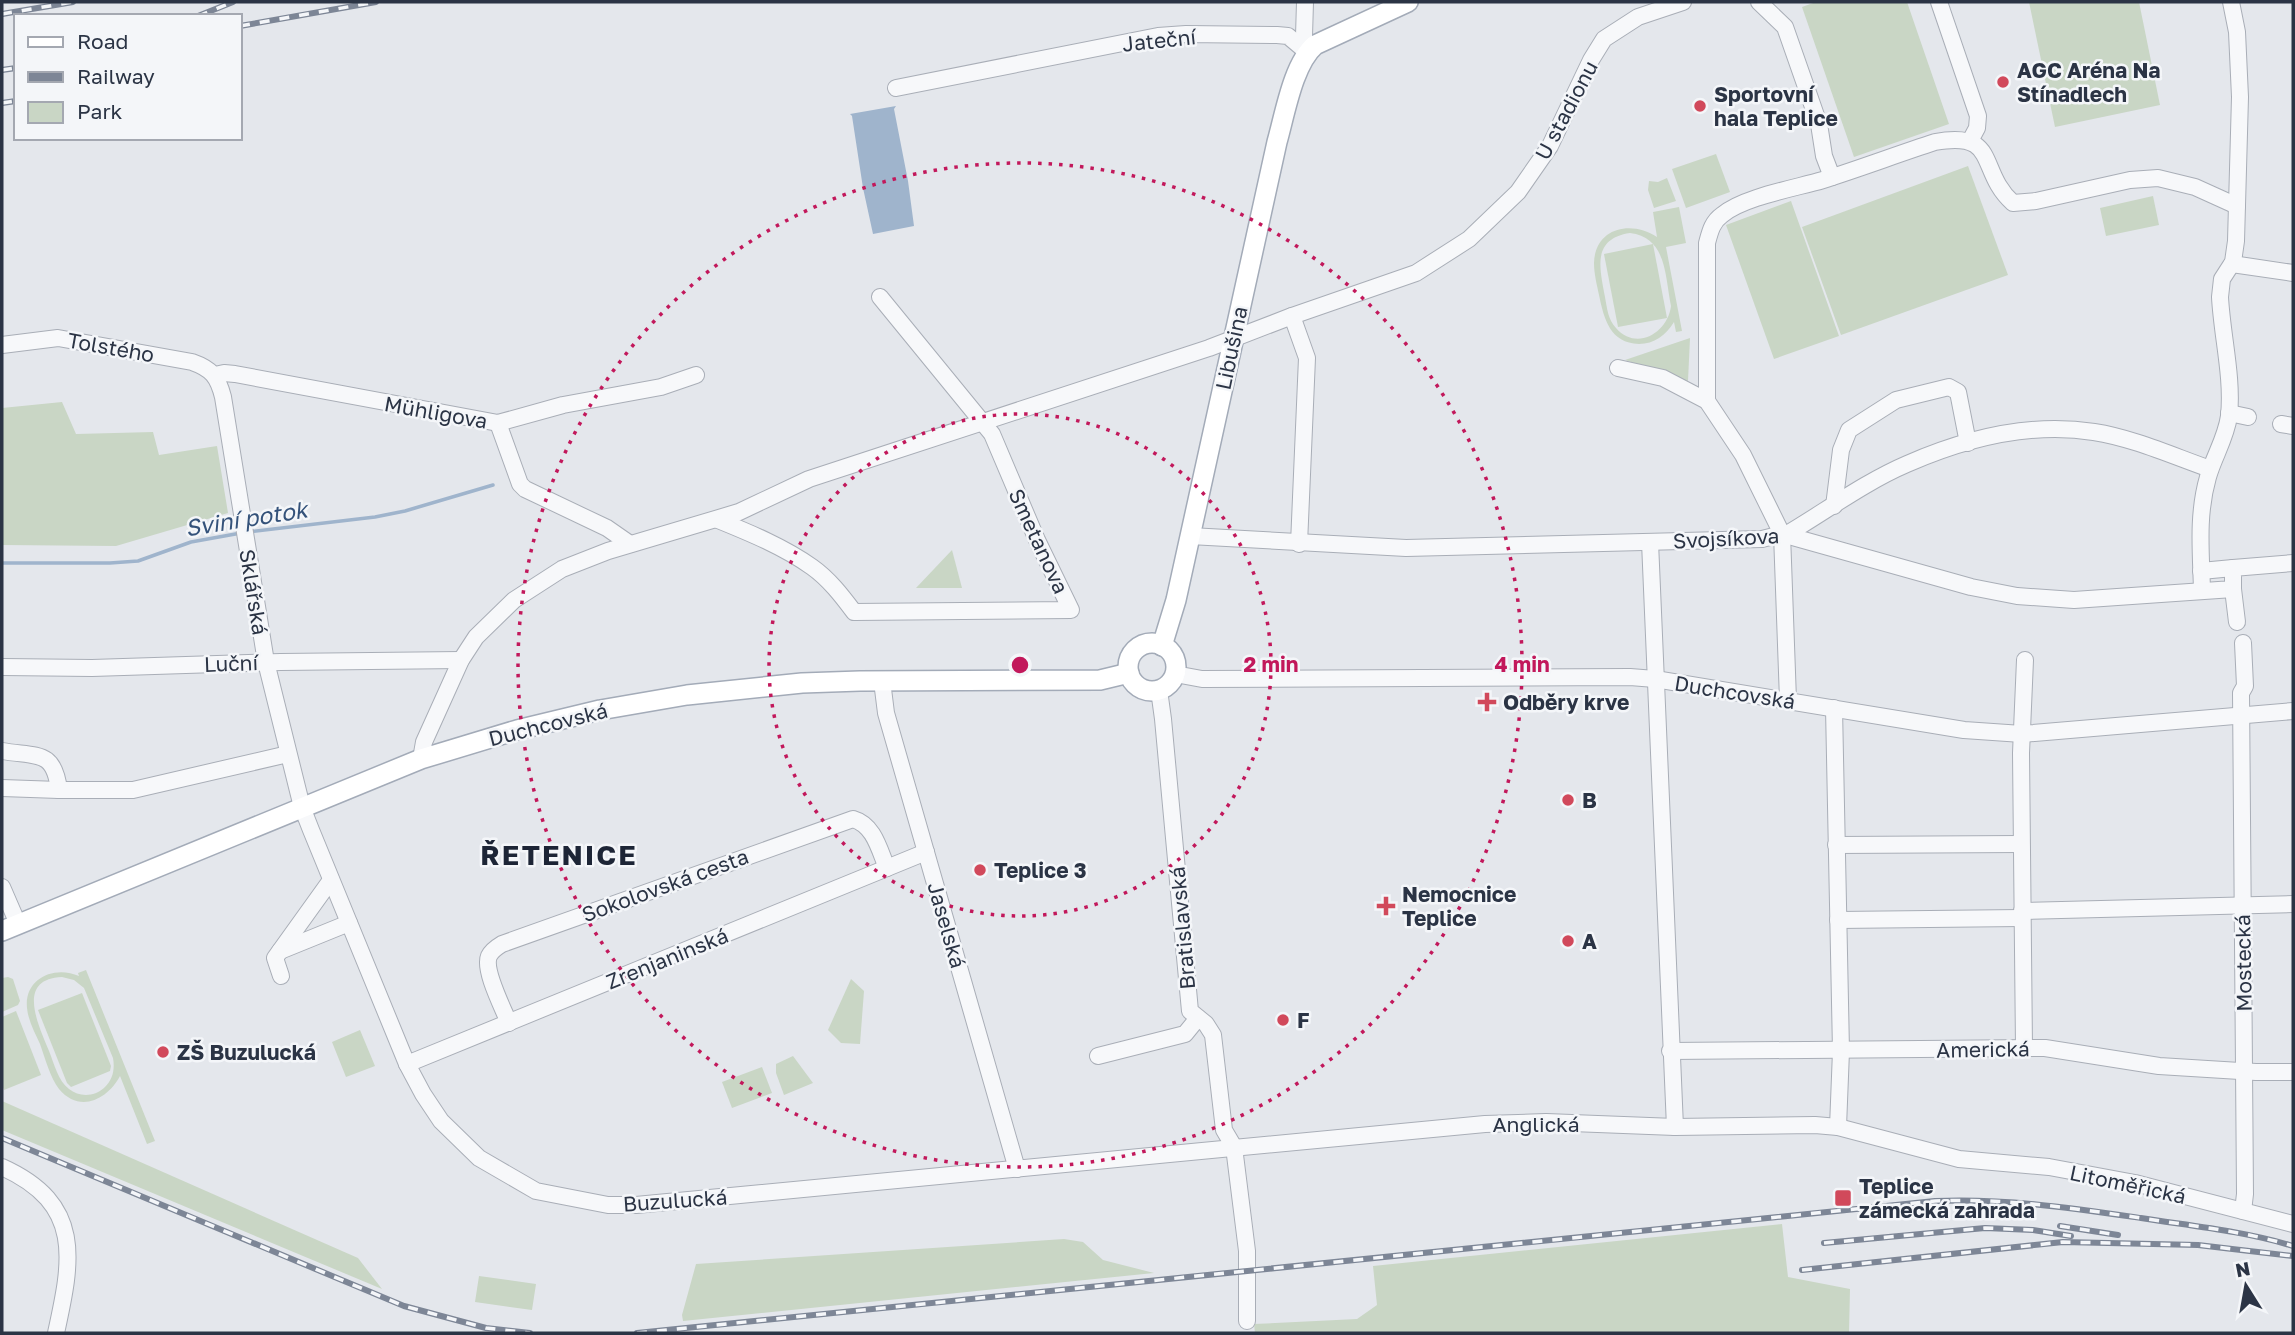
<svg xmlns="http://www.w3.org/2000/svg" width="2295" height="1335" font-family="'Golos Text',sans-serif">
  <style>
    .green { fill: #c9d6c5; fill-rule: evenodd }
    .water { fill: #9fb4cc }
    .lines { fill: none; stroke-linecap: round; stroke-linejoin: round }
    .stream { stroke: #9fb4cc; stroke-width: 3.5 }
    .minor-casing { stroke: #a9aeb7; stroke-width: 18 }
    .major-casing { stroke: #a3abb8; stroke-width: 22 }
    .minor { stroke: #f7f8fa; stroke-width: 16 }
    .major { stroke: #fff; stroke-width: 19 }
    .rail-casing { stroke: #7d8696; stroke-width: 6 }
    .rail { stroke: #f4f6f9; stroke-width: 3.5; stroke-dasharray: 10; stroke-linecap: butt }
    .ring { fill: none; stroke: #c2185b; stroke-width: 3.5; stroke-dasharray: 3.5 7 }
    .poi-dot { fill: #d1495b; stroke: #f4f6f9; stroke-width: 2.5 }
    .labels { text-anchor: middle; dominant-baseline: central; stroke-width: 5; stroke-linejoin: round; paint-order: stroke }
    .street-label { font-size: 21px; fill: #2b3445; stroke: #f4f6f9 }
    .poi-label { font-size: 21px; font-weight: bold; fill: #2b3445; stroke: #f4f6f9; text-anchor: start }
    .water-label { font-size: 23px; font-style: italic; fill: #34527a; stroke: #f4f6f9 }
    .district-label { font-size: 28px; font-weight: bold; letter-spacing: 2px; fill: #1d2536; stroke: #f4f6f9 }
    .centre { fill: #c2185b; stroke: #f4f6f9; stroke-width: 3.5 }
    .ring-label { font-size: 21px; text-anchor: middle; font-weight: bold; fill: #c2185b; stroke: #f4f6f9; stroke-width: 5; stroke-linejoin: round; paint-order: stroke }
  </style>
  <rect width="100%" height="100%" fill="#e4e7ec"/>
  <g class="green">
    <polygon points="1816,2 1907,2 1949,124 1854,157 1802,7"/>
    <polygon points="2029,2 2139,2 2160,105 2055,127"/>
    <polygon points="1716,154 1730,192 1686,208 1672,169"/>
    <polygon points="1968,166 2008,275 1841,335 1802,227"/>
    <polygon points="1667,178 1676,201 1654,208 1648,190 1649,181 1658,182"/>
    <polygon points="2153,196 2159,225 2106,236 2100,208"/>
    <polygon points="1791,201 1839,336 1774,359 1726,225"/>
    <path d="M1679 207 1686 243 1666 247 1682 331 1676 332 1674 322C1666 335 1654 344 1639 344 1610 343 1604 319 1599 295 1597 285 1594 274 1594 263 1595 227 1632 220 1657 237L1653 212ZM1630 233C1667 237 1665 277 1671 306 1668 332 1637 352 1616 328 1608 320 1607 308 1605 297 1600 269 1591 239 1630 233Z"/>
    <polygon points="1653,244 1667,318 1618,327 1604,254"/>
    <polygon points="1690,338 1688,381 1625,360"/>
    <polygon points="62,402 76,434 153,432 159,455 217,446 228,513 116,546 2,545 2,408"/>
    <polygon points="952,550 962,588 916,588"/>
    <path d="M86 970 155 1141 147 1144 120 1076C108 1099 80 1114 59 1089 50 1077 45 1058 40 1044 35 1033 28 1020 27 1008 24 978 55 965 79 976L78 973ZM62 977 74 980 84 988 113 1058C115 1069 113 1080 104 1088 94 1097 79 1097 69 1089 58 1081 54 1063 49 1051 39 1026 15 979 62 977Z"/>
    <polygon points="8,977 13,979 20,1001 18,1005 2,1012 2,978"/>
    <polygon points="851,979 864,991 860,1044 841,1043 828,1030"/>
    <polygon points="82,993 111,1066 110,1071 71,1087 67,1083 38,1010"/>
    <polygon points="16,1011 41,1075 4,1090 2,1085 2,1017"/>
    <polygon points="360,1030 375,1066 346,1077 332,1042"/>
    <polygon points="793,1056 813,1083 784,1095 776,1073 776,1064"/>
    <polygon points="762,1067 772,1093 732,1108 722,1082"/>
    <polygon points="2,1101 358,1258 382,1289 2,1130"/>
    <polygon points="1782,1224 1788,1277 1850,1289 1849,1333 1255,1333 1254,1324 1357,1319 1377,1305 1373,1266"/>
    <polygon points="1064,1239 1083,1242 1103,1260 1154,1273 683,1321 682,1315 696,1264"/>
    <polygon points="479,1276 536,1284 532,1310 475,1302"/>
  </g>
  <polygon class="water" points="896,106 894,109 908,181 914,226 873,234 863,188 852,116 850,114"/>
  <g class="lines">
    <g class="stream">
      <polyline points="248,532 375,517 405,511 493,485"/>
      <polyline points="2,563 110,563 138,561 191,542 241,533"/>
    </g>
    <defs>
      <g id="minor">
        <polyline points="1305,2 1304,36 1307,52"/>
        <polyline points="1759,2 1785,27 1819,124 1824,156 1832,177"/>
        <polyline points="1939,2 1978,116 1977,128 1970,141"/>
        <polyline points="896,88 1158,36 1186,34 1277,35 1288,36 1307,52"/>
        <polyline points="2232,264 2293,273"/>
        <polyline points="1292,316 1307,358 1299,544"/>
        <path d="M2 345 58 338 192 362C212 369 218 377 223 397L266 662 302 807 311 830 407 1064 423 1094 441 1121 479 1158 536 1191 608 1205H636L1485 1124 1546 1122 1675 1127 1815 1125 1838 1127 1959 1159 2049 1167 2135 1183 2293 1224"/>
        <polyline points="1618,368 1663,378 1707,401 1743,455 1782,534 1788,700"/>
        <polyline points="215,375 224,373 235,374 498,423 563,405 661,387 696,375"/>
        <path d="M1707 401V243C1710 232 1712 222 1722 215 1743 197 1796 188 1823 180 1861 168 1898 154 1935 142 2000 130 1977 171 2013 203L2036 201 2130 180 2158 178 2195 187 2237 206"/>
        <polyline points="2229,413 2248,417"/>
        <polyline points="498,423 520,484 525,489 607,528 630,544"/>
        <polyline points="2281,424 2293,426"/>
        <polyline points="1834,506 1841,450 1849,430 1896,400 1949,387 1958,392 1968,443"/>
        <path d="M718 520C750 533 784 547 812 567 829 579 842 596 854 612L1071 610 1037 540 992 434 880 297"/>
        <path d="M1787 534C1826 511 1865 482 1907 464 1964 439 2031 422 2094 432 2133 438 2173 456 2210 469"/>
        <polyline points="1190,536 1406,548 1762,539 1782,534 1971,587 2017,596 2074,600 2233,589 2233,568 2293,563"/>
        <polyline points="1650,542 1675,1127"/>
        <polyline points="2201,571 2233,568"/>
        <polyline points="2233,589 2237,622"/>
        <path d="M2202 590C2201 552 2197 515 2208 477 2214 456 2226 438 2229 416 2233 377 2222 336 2220 297L2222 279 2233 262 2236 241 2240 97 2237 32 2231 2"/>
        <polyline points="2,667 92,668 281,662 461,660"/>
        <polyline points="1175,674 1202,679 1630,677 1655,679 1964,730 2022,734 2293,711"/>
        <polyline points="882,681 886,713 1017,1169"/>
        <polyline points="1159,690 1163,719 1190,1011 1206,1024 1213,1035 1224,1130 1234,1147 1247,1251 1247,1321"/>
        <polyline points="1834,708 1841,1051 1838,1127"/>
        <path d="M2 751C37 757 54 749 59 790H133L288 754"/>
        <polyline points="421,759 424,742 461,660 476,637 514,600 562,569 608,551 739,512 809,479 1209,348 1292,316 1416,273 1469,239 1518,192 1550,146 1591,60 1604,39 1638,17 1683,2"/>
        <polyline points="2,788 59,790"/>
        <polyline points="1836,845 2021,844"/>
        <polyline points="2,887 18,924"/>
        <polyline points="2022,911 2293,904"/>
        <polyline points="1838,920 2021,918"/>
        <polyline points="280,951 349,923"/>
        <polyline points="281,976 275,958 331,880"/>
        <path d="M509 1023C503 1008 483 970 489 956 492 950 497 947 502 944L853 819C874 825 879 849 887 868"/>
        <polyline points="2024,1048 2021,753 2025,660"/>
        <polyline points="1670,1051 2045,1048 2159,1066 2256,1072 2293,1072"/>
        <polyline points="1098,1056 1185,1034 1198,1018"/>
        <polyline points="407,1064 926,852"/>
        <path d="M2 1167C84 1204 72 1260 56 1333"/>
        <polyline points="2243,1211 2245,1194 2241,693 2245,686 2243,643"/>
      </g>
      <g id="major">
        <circle cx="1152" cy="667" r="24"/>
        <path d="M1162 646 1176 600 1277 142C1285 114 1293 64 1315 45L1408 2"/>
        <polyline points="2,931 421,759 517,730 600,710 687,695 802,683 860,681 1100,680 1129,673"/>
      </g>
    </defs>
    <use href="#minor" class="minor-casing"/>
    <use href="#major" class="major-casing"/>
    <use href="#minor" class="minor"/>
    <use href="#major" class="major"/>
    <defs>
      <g id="rail">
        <polyline points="2,14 73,2"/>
        <polyline points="198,16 233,2"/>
        <polyline points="240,26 376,2"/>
        <polyline points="2,70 16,68"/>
        <polyline points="2,103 16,101"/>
        <polyline points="2,1138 404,1306 486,1328 530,1333"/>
        <polyline points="2060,1226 2118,1235"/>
        <polyline points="1824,1243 1985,1228 2033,1230 2071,1236"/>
        <polyline points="1802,1270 2063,1242 2198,1245 2293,1256"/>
        <path d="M637 1333 1935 1201C2005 1198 2072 1208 2141 1218 2192 1226 2244 1231 2293 1246"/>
      </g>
    </defs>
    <use href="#rail" class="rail-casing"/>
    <use href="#rail" class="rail"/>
  </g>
  <g class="ring">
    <circle cx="1020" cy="665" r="251"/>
    <circle cx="1020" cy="665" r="502"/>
  </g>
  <g class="poi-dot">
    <circle cx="2003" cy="82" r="7"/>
    <circle cx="1700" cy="106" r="7"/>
    <path d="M1483.5 691.5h7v7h7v7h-7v7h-7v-7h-7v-7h7z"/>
    <circle cx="1568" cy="800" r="7"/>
    <circle cx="980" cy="870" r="7"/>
    <path d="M1382.5 895.5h7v7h7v7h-7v7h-7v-7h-7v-7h7z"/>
    <circle cx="1568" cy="941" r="7"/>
    <circle cx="1283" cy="1020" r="7"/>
    <circle cx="163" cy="1052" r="7"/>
    <rect x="1834" y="1189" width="18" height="18" rx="3.5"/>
  </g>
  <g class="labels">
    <g class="street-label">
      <text transform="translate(1159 40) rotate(-6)">Jateční</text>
      <text transform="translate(1566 110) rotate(-62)">U stadionu</text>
      <text transform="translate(111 347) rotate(10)">Tolstého</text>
      <text transform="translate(1231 348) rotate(-78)">Libušina</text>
      <text transform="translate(436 412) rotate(10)">Mühligova</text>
      <text transform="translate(1726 538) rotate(-3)">Svojsíkova</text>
      <text transform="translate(1039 541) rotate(65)">Smetanova</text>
      <text transform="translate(254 592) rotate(81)">Sklářská</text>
      <text transform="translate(231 663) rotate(-2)">Luční</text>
      <text transform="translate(1735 692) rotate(9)">Duchcovská</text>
      <text transform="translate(548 724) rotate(-14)">Duchcovská</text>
      <text transform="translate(665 885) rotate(-20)">Sokolovská cesta</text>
      <text transform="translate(947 925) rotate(74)">Jaselská</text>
      <text transform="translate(1182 928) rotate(-95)">Bratislavská</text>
      <text transform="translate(667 958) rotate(-22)">Zrenjaninská</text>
      <text transform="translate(2243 963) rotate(-91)">Mostecká</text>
      <text transform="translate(1983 1049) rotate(-1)">Americká</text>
      <text x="1536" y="1124">Anglická</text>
      <text transform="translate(2128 1184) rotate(12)">Litoměřická</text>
      <text transform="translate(675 1200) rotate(-4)">Buzulucká</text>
    </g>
    <g class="poi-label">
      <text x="2017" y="70">AGC Aréna Na<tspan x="2017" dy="24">Stínadlech</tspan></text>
      <text x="1714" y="94">Sportovní<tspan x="1714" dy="24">hala Teplice</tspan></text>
      <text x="1503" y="702">Odběry krve</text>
      <text x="1582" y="800">B</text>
      <text x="994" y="870">Teplice 3</text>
      <text x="1402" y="894">Nemocnice<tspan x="1402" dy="24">Teplice</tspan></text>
      <text x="1582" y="941">A</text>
      <text x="1297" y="1020">F</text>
      <text x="177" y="1052">ZŠ Buzulucká</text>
      <text x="1859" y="1186">Teplice<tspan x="1859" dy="24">zámecká zahrada</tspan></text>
    </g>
    <g class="water-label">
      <text transform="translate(246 518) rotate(-9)">Sviní potok</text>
    </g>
    <g class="district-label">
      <text x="559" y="854">ŘETENICE</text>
    </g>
  </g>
  <circle cx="1020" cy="665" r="10" class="centre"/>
  <g class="ring-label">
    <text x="1271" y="672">2 min</text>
    <text x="1522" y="672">4 min</text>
  </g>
  <rect width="2295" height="1335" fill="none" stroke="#2b3445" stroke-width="7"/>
  <rect x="14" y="14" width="228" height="126" fill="#f4f6f9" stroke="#a4a8b1" stroke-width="2"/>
  <rect x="28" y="37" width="35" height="10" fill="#ffffff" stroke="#a4a8b1" stroke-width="2"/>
  <text x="77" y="49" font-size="21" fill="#2b3445">Road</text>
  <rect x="28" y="72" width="35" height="10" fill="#7d8696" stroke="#a4a8b1" stroke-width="2"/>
  <text x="77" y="84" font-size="21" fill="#2b3445">Railway</text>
  <rect x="28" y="102" width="35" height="21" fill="#c9d6c5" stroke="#a4a8b1" stroke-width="2"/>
  <text x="77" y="119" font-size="21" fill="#2b3445">Park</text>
  <g transform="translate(2246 1286) rotate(349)" stroke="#f4f6f9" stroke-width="5" paint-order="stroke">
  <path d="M0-5L12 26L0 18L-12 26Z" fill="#2b3445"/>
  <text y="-10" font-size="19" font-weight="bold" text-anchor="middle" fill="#2b3445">N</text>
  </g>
</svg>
